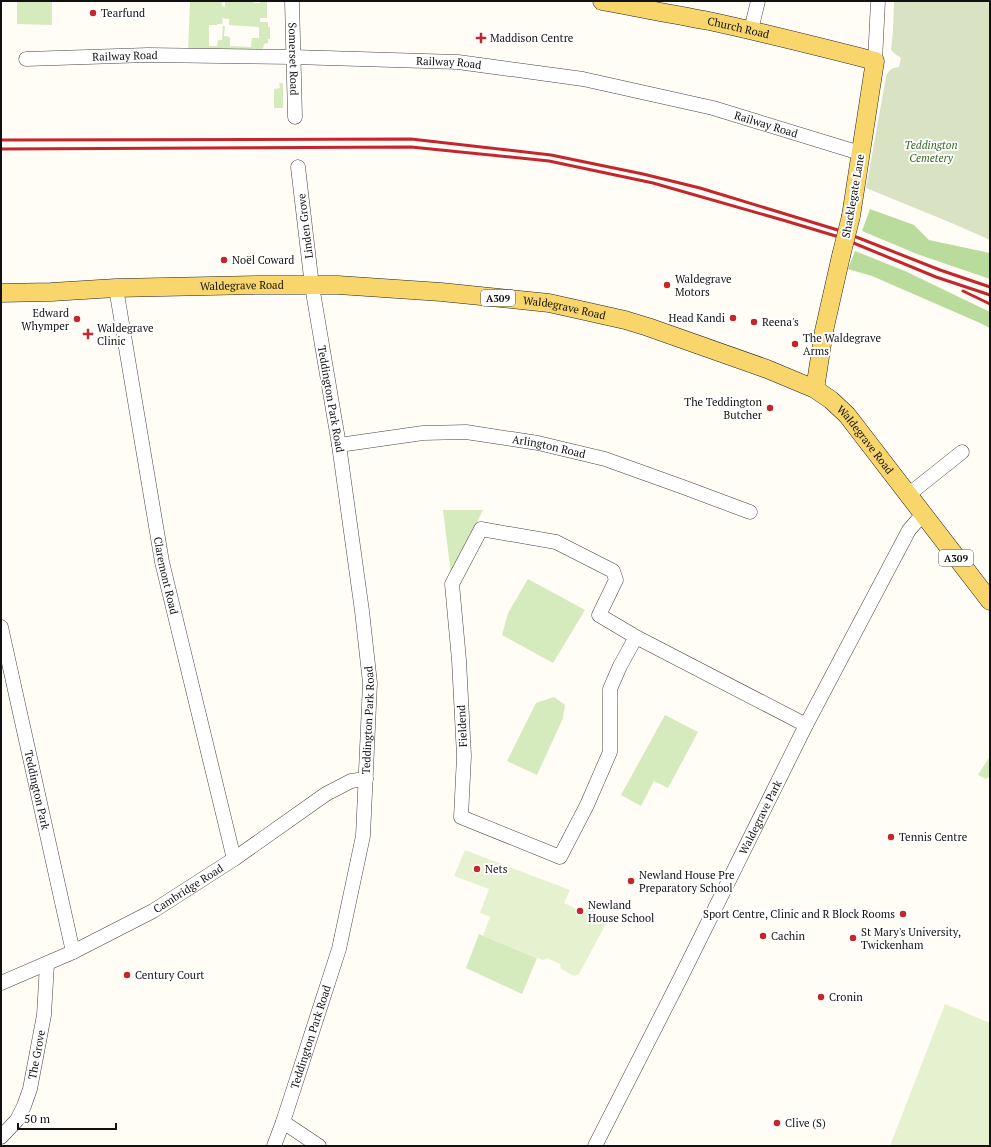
<svg xmlns="http://www.w3.org/2000/svg" width="991" height="1147" font-family="'PT Serif',serif">
  <style>
    .green { fill: #d5ebbd; fill-rule: evenodd }
    .forest { fill: #b9dc9c }
    .cemetery { fill: #d9e3c4 }
    .pitch { fill: #e6f2cf }
    .lines { fill: none; stroke-linecap: round; stroke-linejoin: round }
    .minor-casing { stroke: #444; stroke-width: 15 }
    .major-casing { stroke: #222; stroke-width: 19 }
    .minor { stroke: #fff; stroke-width: 14 }
    .major { stroke: #f9d66b; stroke-width: 18 }
    .rail { stroke: #c4262e; stroke-width: 3 }
    .major-bridge-casing { stroke: #222; stroke-width: 19; stroke-linecap: butt }
    .major-bridge { stroke: #f9d66b; stroke-width: 18 }
    .poi-dot { fill: #c4262e; stroke: #fff; stroke-width: 1.5 }
    .labels { text-anchor: middle; dominant-baseline: central; stroke-width: 4; stroke-linejoin: round; paint-order: stroke }
    .shield { fill: #fff; stroke: #585858; stroke-width: 1 }
    .shield-label { font-size: 10px; font-weight: bold; fill: #111 }
    .poi-label { font-size: 11px; fill: #111; stroke: #fff; text-anchor: start }
    .street-label { font-size: 11px; fill: #111; stroke: #fff }
    .park-label { font-size: 11px; font-style: italic; fill: #2f6b1f; stroke: #fff }
  </style>
  <rect width="100%" height="100%" fill="#fffdf5"/>
  <g class="green">
    <polygon points="17,1 52,1 52,25 17,24"/>
    <path d="M190 1H222V6L225 7V1H254V3H260V1H267V18H260V22H268V27H270V39H268V43L264 44 263 49 188 50ZM222 18 229 19V25L259 27V38H252L251 47 230 46V37L224 36 225 26H223ZM217 24H223L222 40H218L217 46H209V25H217Z"/>
    <polygon points="279,83 283,83 283,108 274,108 274,89 280,88"/>
    <polygon points="443,510 483,510 451,574"/>
    <polygon points="528,579 585,610 553,663 502,635 508,613"/>
    <polygon points="554,697 565,705 563,718 537,775 507,761 536,703"/>
    <polygon points="665,715 698,732 668,788 654,781 641,806 621,795"/>
    <polygon points="990,756 990,776 986,779 978,775"/>
    <polygon points="479,934 537,958 522,994 466,968"/>
  </g>
  <g class="forest">
    <polygon points="870,209 914,225 929,240 990,253 990,279 917,254 862,231"/>
    <polygon points="855,251 905,271 990,312 990,328 980,323 872,276 848,269"/>
  </g>
  <path class="cemetery" d="M894 1H990V240L954 224 866 188 886 77C888 70 892 68 899 67L901 58 895 54 891 50 893 31Z"/>
  <g class="pitch">
    <polygon points="465,850 570,890 564,903 585,913 588,908 609,918 579,974 574,976 561,969 560,964 547,958 543,960 483,936 490,917 480,913 489,889 454,876"/>
    <polygon points="945,1004 990,1023 990,1146 890,1146"/>
  </g>
  <g class="lines">
    <defs>
      <g id="minor">
        <path id="s1" d="M292 1 295 117"/>
        <polyline points="751,30 758,1"/>
        <path id="s2" d="M26 59 148 55 293 57 458 62 583 79 713 108 860 153"/>
        <polyline points="875,61 878,1"/>
        <path id="s3" d="M116 288 162 562 234 859"/>
        <path id="s4" d="M339 445 423 433 466 432 538 443 605 459 683 487 750 512"/>
        <polyline points="908,495 962,452"/>
        <path id="s5" d="M1 627 73 952"/>
        <polyline points="636,637 620,666 610,689 610,752 587,805 560,857 461,817 464,756 459,660 452,584 481,529 556,542 613,571 616,580 599,615 636,637 806,725"/>
        <path id="s6" d="M1 983 73 952 153 911 234 859 326 794 351 781 366 779"/>
        <polyline points="283,1122 319,1146"/>
        <path id="s7" d="M1 1137 17 1120 24 1106 30 1089 44 1015 47 964"/>
        <path id="s8" d="M274 1146 283 1122 339 949 363 836 370 683 362 611 339 445 312 286 298 167"/>
        <path id="s9" d="M595 1146 680 979 806 725 909 530 923 514"/>
      </g>
      <g id="major">
        <path id="s10" d="M602 1C637 8 673 14 709 21 765 33 820 47 875 61L851 216"/>
        <path id="s11" d="M1 293 51 292 116 288 258 285H338L441 292 549 303 625 320 648 327 767 369 815 389 831 400 847 415 990 601"/>
        <polyline points="815,389 824,331 841,256"/>
      </g>
    </defs>
    <use href="#minor" class="minor-casing"/>
    <use href="#major" class="major-casing"/>
    <use href="#minor" class="minor"/>
    <use href="#major" class="major"/>
    <g class="rail">
      <polyline points="1,140 411,139 551,155 643,174 700,188 841,231 940,270 990,287"/>
      <polyline points="1,149 411,147 549,161 653,183 786,221 839,237 936,277 990,295"/>
      <polyline points="963,291 990,304"/>
    </g>
    <defs>
      <polyline id="major-bridge" points="841,256 851,216"/>
    </defs>
    <use href="#major-bridge" class="major-bridge-casing"/>
    <use href="#major-bridge" class="major-bridge"/>
  </g>
  <g class="poi-dot">
    <circle cx="93" cy="13" r="4"/>
    <path d="M479 32h4v4h4v4h-4v4h-4v-4h-4v-4h4z"/>
    <circle cx="224" cy="260" r="4"/>
    <circle cx="667" cy="285" r="4"/>
    <circle cx="733" cy="318" r="4"/>
    <circle cx="77" cy="319" r="4"/>
    <circle cx="754" cy="322" r="4"/>
    <path d="M86 328h4v4h4v4h-4v4h-4v-4h-4v-4h4z"/>
    <circle cx="795" cy="344" r="4"/>
    <circle cx="770" cy="408" r="4"/>
    <circle cx="891" cy="837" r="4"/>
    <circle cx="477" cy="869" r="4"/>
    <circle cx="631" cy="881" r="4"/>
    <circle cx="580" cy="911" r="4"/>
    <circle cx="903" cy="914" r="4"/>
    <circle cx="763" cy="936" r="4"/>
    <circle cx="853" cy="938" r="4"/>
    <circle cx="127" cy="975" r="4"/>
    <circle cx="821" cy="997" r="4"/>
    <circle cx="777" cy="1123" r="4"/>
  </g>
  <g class="labels">
    <g class="shield">
      <rect x="481" y="290" width="34" height="16" rx="3"/>
      <rect x="939" y="550" width="34" height="16" rx="3"/>
    </g>
    <g class="shield-label">
      <text x="498" y="298">A309</text>
      <text x="956" y="558">A309</text>
    </g>
    <g class="poi-label">
      <text x="101" y="13">Tearfund</text>
      <text x="490" y="38">Maddison Centre</text>
      <text x="232" y="260">Noël Coward</text>
      <text x="675" y="279">Waldegrave<tspan x="675" dy="13">Motors</tspan></text>
      <text x="69" y="313" text-anchor="end">Edward<tspan x="69" dy="13">Whymper</tspan></text>
      <text x="725" y="318" text-anchor="end">Head Kandi</text>
      <text x="762" y="322">Reena's</text>
      <text x="97" y="328">Waldegrave<tspan x="97" dy="13">Clinic</tspan></text>
      <text x="803" y="338">The Waldegrave<tspan x="803" dy="13">Arms</tspan></text>
      <text x="762" y="402" text-anchor="end">The Teddington<tspan x="762" dy="13">Butcher</tspan></text>
      <text x="899" y="837">Tennis Centre</text>
      <text x="485" y="869">Nets</text>
      <text x="639" y="875">Newland House Pre<tspan x="639" dy="13">Preparatory School</tspan></text>
      <text x="588" y="905">Newland<tspan x="588" dy="13">House School</tspan></text>
      <text x="895" y="914" text-anchor="end">Sport Centre, Clinic and R Block Rooms</text>
      <text x="861" y="932">St Mary's University,<tspan x="861" dy="13">Twickenham</tspan></text>
      <text x="771" y="936">Cachin</text>
      <text x="135" y="975">Century Court</text>
      <text x="829" y="997">Cronin</text>
      <text x="785" y="1123">Clive (S)</text>
    </g>
    <g class="street-label">
      <text stroke="none"><textPath href="#s10" startOffset="139">Church Road</textPath></text>
      <text stroke="none"><textPath href="#s2" startOffset="99">Railway Road</textPath></text>
      <text stroke="none"><textPath href="#s1" startOffset="58">Somerset Road</textPath></text>
      <text stroke="none"><textPath href="#s2" startOffset="423">Railway Road</textPath></text>
      <text stroke="none"><textPath href="#s2" startOffset="747">Railway Road</textPath></text>
      <text transform="translate(853 196) rotate(-80)">Shacklegate Lane</text>
      <text transform="translate(305 226) rotate(-97)">Linden Grove</text>
      <text stroke="none"><textPath href="#s11" startOffset="241">Waldegrave Road</textPath></text>
      <text stroke="none"><textPath href="#s11" startOffset="565">Waldegrave Road</textPath></text>
      <text transform="translate(331 399) rotate(80)">Teddington Park Road</text>
      <text stroke="none"><textPath href="#s11" startOffset="901">Waldegrave Road</textPath></text>
      <text stroke="none"><textPath href="#s4" startOffset="212">Arlington Road</textPath></text>
      <text stroke="none"><textPath href="#s3" startOffset="292">Claremont Road</textPath></text>
      <text stroke="none"><textPath href="#s8" startOffset="439">Teddington Park Road</textPath></text>
      <text transform="translate(462 726) rotate(-93)">Fieldend</text>
      <text stroke="none"><textPath href="#s5" startOffset="167">Teddington Park</textPath></text>
      <text stroke="none"><textPath href="#s9" startOffset="368">Waldegrave Park</textPath></text>
      <text stroke="none"><textPath href="#s6" startOffset="210">Cambridge Road</textPath></text>
      <text stroke="none"><textPath href="#s8" startOffset="115">Teddington Park Road</textPath></text>
      <text stroke="none"><textPath href="#s7" startOffset="92">The Grove</textPath></text>
    </g>
    <g class="park-label">
      <text x="931" y="145">Teddington<tspan x="931" dy="13">Cemetery</tspan></text>
    </g>
  </g>
  <rect width="991" height="1147" fill="none" stroke="#111111" stroke-width="4"/>
  <path d="M18 1123v6h98v-6" fill="none" stroke="#111111" stroke-width="2"/>
  <text x="24" y="1123" font-size="12" fill="#111111" stroke="#ffffff" stroke-width="3" paint-order="stroke">50 m</text>
</svg>
